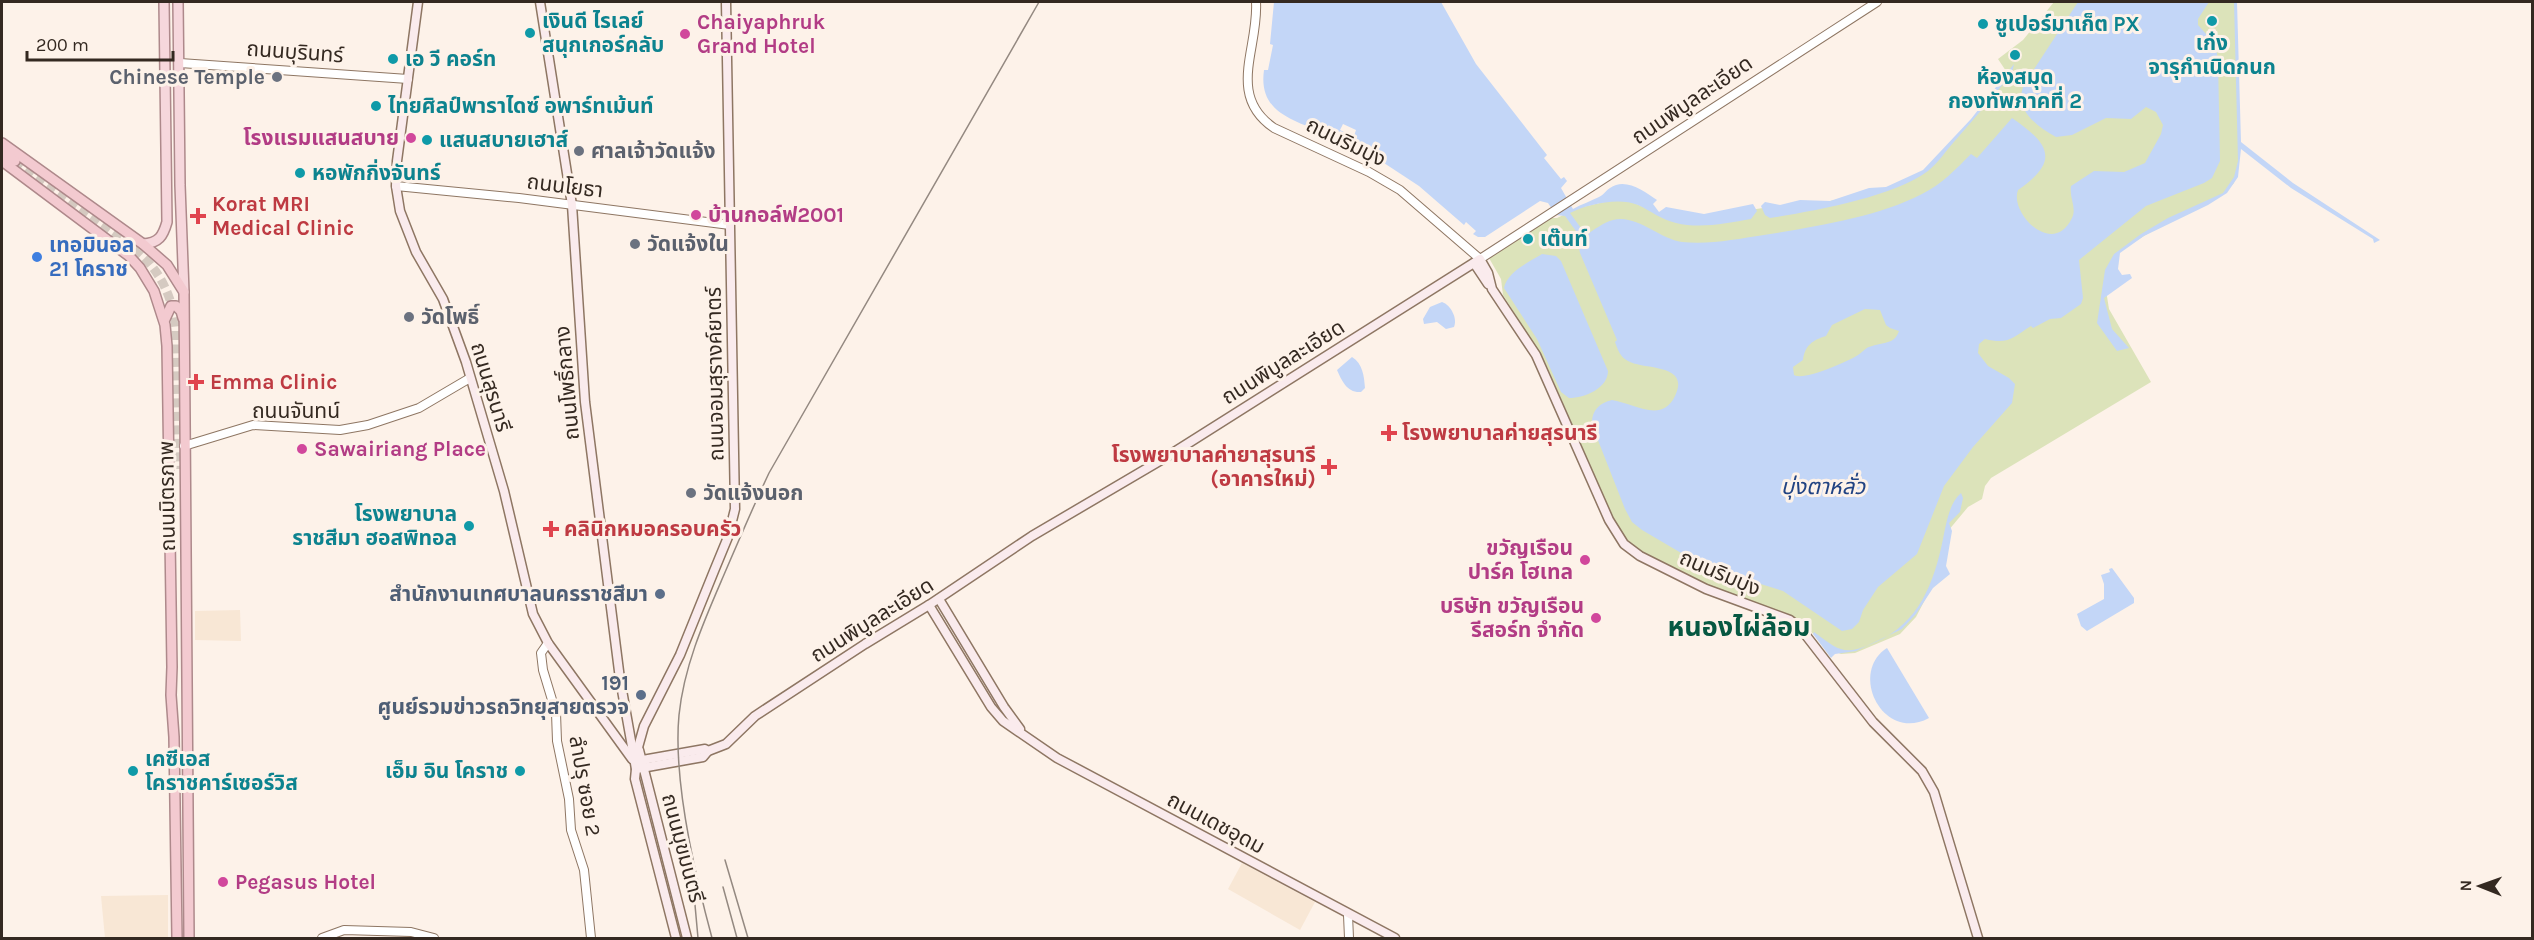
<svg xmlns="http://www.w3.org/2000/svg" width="2534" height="940" font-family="Karla,'Noto Sans Thai',sans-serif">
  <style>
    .commercial { fill: #f8e7d5 }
    .park { fill: #dce3ba }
    .water { fill: #c3d6f7; fill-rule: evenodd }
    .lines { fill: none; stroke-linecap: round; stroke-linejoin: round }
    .trunk-tunnel { stroke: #d5cac1; stroke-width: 9; stroke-dasharray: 9 4.5; stroke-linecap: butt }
    .tertiary-casing { stroke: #8e7663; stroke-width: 10 }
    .secondary-casing { stroke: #8e7663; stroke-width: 11 }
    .primary-casing { stroke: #ae898b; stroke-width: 12 }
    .trunk-casing { stroke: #ae898b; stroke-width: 12 }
    .tertiary { stroke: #fff; stroke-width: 8 }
    .secondary { stroke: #faebed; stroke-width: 8 }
    .primary { stroke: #f6d7dc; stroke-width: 9 }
    .trunk { stroke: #f3cad0; stroke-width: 9 }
    .rail { stroke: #948981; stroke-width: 1.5 }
    .culture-dot { fill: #0f9aa8; stroke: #fdf2e9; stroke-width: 2 }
    .hotel-dot { fill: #d1479c; stroke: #fdf2e9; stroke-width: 2 }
    .worship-dot { fill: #6b7280; stroke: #fdf2e9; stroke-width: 2 }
    .health-dot { fill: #e0444e; stroke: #fdf2e9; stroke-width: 2 }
    .shop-dot { fill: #3f7fe0; stroke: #fdf2e9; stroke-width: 2 }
    .service-dot { fill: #5c6f8a; stroke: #fdf2e9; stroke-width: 2 }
    .labels { text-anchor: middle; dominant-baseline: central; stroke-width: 6; stroke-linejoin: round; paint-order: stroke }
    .culture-label { font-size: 21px; font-weight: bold; fill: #0d838f; stroke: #fdf2e9; text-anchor: start }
    .hotel-label { font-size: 21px; font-weight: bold; fill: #b23c85; stroke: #fdf2e9; text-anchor: start }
    .street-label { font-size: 21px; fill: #342921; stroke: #fdf2e9 }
    .worship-label { font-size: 21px; font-weight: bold; fill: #5b616d; stroke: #fdf2e9; text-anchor: start }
    .health-label { font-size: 21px; font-weight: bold; fill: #be3a42; stroke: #fdf2e9; text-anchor: start }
    .shop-label { font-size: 21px; font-weight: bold; fill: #366cbe; stroke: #fdf2e9; text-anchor: start }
    .service-label { font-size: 21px; font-weight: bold; fill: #4e5e75; stroke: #fdf2e9; text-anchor: end }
    .water-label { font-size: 22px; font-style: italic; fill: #214383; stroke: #fdf2e9 }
    .district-label { font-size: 27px; font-weight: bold; fill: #065842; stroke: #fdf2e9 }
  </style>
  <rect width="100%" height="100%" fill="#fdf2e9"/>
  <g class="commercial">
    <polygon points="240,610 241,641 195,640 195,611"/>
    <polygon points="1242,863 1315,902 1300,930 1228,889"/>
    <polygon points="168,895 168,938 105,938 101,896"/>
  </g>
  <path class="park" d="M2054 2H2236L2239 158 2234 183 2224 194 2174 217 2120 251 2105 284 2109 309 2151 382 1991 478 1985 486 1982 499 1968 507 1948 531 1929 592 1916 617 1900 634 1855 653 1841 654 1831 650 1799 621 1791 616C1745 599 1646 568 1618 529L1545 362 1503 295 1501 279 1489 258 1551 218H1557L1578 208 1613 200H1627L1677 221 1763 208 1769 215 1887 188 1927 169 1961 133 2008 74 1998 59 2023 40Z"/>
  <g class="water">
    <path d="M1274 2H1441L1476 64 1547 155 1544 158 1561 179 1564 177 1567 181 1561 188 1573 209C1582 204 1591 201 1599 197 1604 195 1606 190 1610 188 1625 177 1644 191 1657 200L1653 204 1659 212 1666 207 1704 214 1753 204 1757 211 1751 219C1728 223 1700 229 1676 223 1662 220 1651 211 1638 205 1619 197 1588 204 1570 213L1586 235C1594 230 1604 222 1613 220 1637 214 1659 239 1682 242 1709 245 1737 239 1764 235 1813 227 1878 217 1922 194 1942 184 1956 169 1971 154L1977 158 2012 118C2050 144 2060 161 2018 190 2009 213 2053 258 2072 218 2077 208 2069 198 2071 186L2094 171 2124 172 2145 163 2161 134 2163 125 2156 112 2146 107 2131 119 2106 118 2072 135 2056 137C2035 126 2012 107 2025 83L2078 2H2209L2198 19V25L2215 44 2218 59 2220 161 2212 178 2204 183 2146 206 2079 260 2083 298 2081 304 2061 318 2050 319 2033 328 2031 326C2013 337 2009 345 1985 339L1979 344 1978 353 1988 366 2009 378 2015 384 2012 403 1973 447 1944 486 1917 554 1878 587 1863 610 1859 622 1852 629 1842 631 1783 591 1735 576 1688 557 1642 530 1632 522 1625 509 1592 425C1591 411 1599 403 1612 400 1633 403 1662 424 1675 396 1691 363 1643 370 1628 361 1620 357 1618 350 1615 342L1617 340 1580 253 1578 243 1581 238 1565 216 1556 215 1548 203 1540 201 1485 237H1478L1473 234 1476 231 1466 222 1464 225 1419 186 1384 163 1385 160 1347 138 1348 134 1354 136 1356 130 1343 124 1340 130 1346 133 1344 138 1361 147 1360 150 1357 147 1329 134H1325C1293 119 1258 113 1264 70H1268L1273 45 1270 44ZM1865 309 1880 310 1886 325 1890 328 1899 331C1897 336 1895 339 1891 341 1884 344 1876 344 1869 347 1865 348 1862 353 1858 355 1847 362 1804 381 1794 375L1793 367 1803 360C1805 345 1813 340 1826 336L1832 325Z"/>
    <polygon points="2234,2 2237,2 2241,142 2293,183 2380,240 2374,243 2373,239 2291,188 2241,149 2238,177 2227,193 2208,205 2144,236 2120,253 2118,269 2122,275 2130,274 2132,278 2104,298 2112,329 2129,348 2117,351 2097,323 2105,270 2114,254 2141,234 2168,218 2223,193 2234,177 2238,161"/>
    <path d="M2014 64 2012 73C1993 97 1973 120 1953 143 1945 152 1938 163 1928 171 1893 197 1814 211 1770 218L1765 215 1761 206 1765 202 1780 205 1800 200 1830 201 1869 188 1886 187 1923 170 1971 119Z"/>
    <path d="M1542 254 1556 256 1561 261 1608 371C1608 388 1585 398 1569 398L1561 392 1537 339 1504 288C1507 272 1529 262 1542 254Z"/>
    <path d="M1442 302C1451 305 1458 319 1454 327L1446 329 1437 322 1424 324 1423 319 1430 307Z"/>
    <path d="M1352 357C1363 364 1364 376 1365 388L1361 392C1347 393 1342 381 1337 370Z"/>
    <path d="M1961 493 1963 498 1960 512 1949 523 1952 531 1946 566 1950 574 1933 588 1916 614 1902 629 1856 651 1835 654 1831 658 1813 634 1814 632C1841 652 1844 656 1876 642 1919 623 1934 583 1943 539 1946 525 1949 503 1961 493Z"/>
    <polygon points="2112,568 2134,598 2134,603 2087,631 2081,626 2077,614 2104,599 2104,584 2101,575 2110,572 2109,569"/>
    <path d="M1887 648 1929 718C1883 743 1848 673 1887 648Z"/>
  </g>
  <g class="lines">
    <path class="trunk-tunnel" d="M15 161 138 252C161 272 173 298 176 329L178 469"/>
    <defs>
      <g id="tertiary">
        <path d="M1256 2C1259 48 1226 95 1274 128L1369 172 1400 190 1480 259 1877 2"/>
        <polyline points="180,63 408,79"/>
        <polyline points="396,186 519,198 730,225"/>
        <polyline points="184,446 253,425 340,430 368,425 419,408 470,378"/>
        <polyline points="548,643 541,653 543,670 556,713 557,741 569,799 571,830 584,870 591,938"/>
        <polyline points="1348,915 1349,938"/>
        <polyline points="322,938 344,930 411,932 434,938"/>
      </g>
      <g id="secondary">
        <polyline points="418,2 397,161 396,186 400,211 416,252 443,299 466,362 504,491 533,614 548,643 632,759"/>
        <polyline points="540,2 572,205 585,402 620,679 636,769 635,779 676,938"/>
        <polyline points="1474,263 1488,284"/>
        <polyline points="939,599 1004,707 1020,729"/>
        <polyline points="929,605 991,707 1003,721 1057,758 1395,938"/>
        <polyline points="639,750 687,938"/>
        <polyline points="635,758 644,726 680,655 714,571 728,537 735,509 726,2"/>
        <polyline points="637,761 705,749 708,751"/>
        <polyline points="636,769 703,757 708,751 726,744 755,716 865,644 929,605 1032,536 1168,456 1480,259 1488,273 1492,289 1536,355 1609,520 1624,544 1640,556 1706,589 1790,620 1801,629 1873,722 1922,771 1934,792 1978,938"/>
      </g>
      <g id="primary">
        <polyline points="178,2 180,185 184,292"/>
        <path d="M143 244C159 243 163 236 167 222L164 2"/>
      </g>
      <g id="trunk">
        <polyline points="2,143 143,244 167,265 184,292 189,938"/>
        <polyline points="2,151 15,161"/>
        <polyline points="2,161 129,256 140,268 154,291 165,325 167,346 172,667 171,695 174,737 177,938"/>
        <polyline points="165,319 171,306 176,306 181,311 183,318"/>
      </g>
    </defs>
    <use href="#tertiary" class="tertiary-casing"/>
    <use href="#secondary" class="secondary-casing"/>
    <use href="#primary" class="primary-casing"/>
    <use href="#trunk" class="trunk-casing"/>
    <use href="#tertiary" class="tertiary"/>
    <use href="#secondary" class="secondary"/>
    <use href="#primary" class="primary"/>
    <use href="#trunk" class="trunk"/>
    <g class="rail">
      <polyline points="725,860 748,938"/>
      <polyline points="723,887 737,938"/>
      <polyline points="694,894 698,938"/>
      <path d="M712 938C695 875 673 779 679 715 684 666 704 621 723 577 738 542 753 507 769 473L1039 2"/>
    </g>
  </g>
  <g class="culture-dot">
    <circle cx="2212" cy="21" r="6"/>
    <circle cx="1983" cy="24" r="6"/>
    <circle cx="530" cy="33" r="6"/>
    <circle cx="2015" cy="55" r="6"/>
    <circle cx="393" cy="59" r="6"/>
    <circle cx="376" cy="106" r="6"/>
    <circle cx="427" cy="140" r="6"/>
    <circle cx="300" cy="173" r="6"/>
    <circle cx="1528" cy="239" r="6"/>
    <circle cx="469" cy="526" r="6"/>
    <circle cx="133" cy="771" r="6"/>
    <circle cx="520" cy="771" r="6"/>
  </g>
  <g class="hotel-dot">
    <circle cx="685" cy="34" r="6"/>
    <circle cx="411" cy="138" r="6"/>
    <circle cx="696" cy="215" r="6"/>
    <circle cx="302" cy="449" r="6"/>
    <circle cx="1585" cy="560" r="6"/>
    <circle cx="1596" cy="618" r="6"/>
    <circle cx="223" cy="882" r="6"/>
  </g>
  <g class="worship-dot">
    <circle cx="277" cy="77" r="6"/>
    <circle cx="579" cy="151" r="6"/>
    <circle cx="635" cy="244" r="6"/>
    <circle cx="409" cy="317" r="6"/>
    <circle cx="691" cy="493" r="6"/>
  </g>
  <g class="health-dot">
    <path d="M195 207h6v6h6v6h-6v6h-6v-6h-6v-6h6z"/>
    <path d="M193 373h6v6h6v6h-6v6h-6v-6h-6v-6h6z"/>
    <path d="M1386 424h6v6h6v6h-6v6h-6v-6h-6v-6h6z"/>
    <path d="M1326 458h6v6h6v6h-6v6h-6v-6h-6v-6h6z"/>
    <path d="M548 520h6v6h6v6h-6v6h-6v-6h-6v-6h6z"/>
  </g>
  <circle class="shop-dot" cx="37" cy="257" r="6"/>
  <g class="service-dot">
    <circle cx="660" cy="594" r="6"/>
    <circle cx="641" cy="695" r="6"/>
  </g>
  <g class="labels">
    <g class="culture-label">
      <text x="542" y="21">เงินดี ไรเลย์<tspan x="542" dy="24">สนุกเกอร์คลับ</tspan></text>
      <text x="1995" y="24">ซูเปอร์มาเก็ต PX</text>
      <text x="2212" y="43" text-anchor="middle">เก๋ง<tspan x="2212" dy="24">จารุกำเนิดกนก</tspan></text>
      <text x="405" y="59">เอ วี คอร์ท</text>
      <text x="2015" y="77" text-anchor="middle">ห้องสมุด<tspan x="2015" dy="24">กองทัพภาคที่ 2</tspan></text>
      <text x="388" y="106">ไทยศิลป์พาราไดซ์ อพาร์ทเม้นท์</text>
      <text x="439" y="140">แสนสบายเฮาส์</text>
      <text x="312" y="173">หอพักกิ่งจันทร์</text>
      <text x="1540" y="239">เต๊นท์</text>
      <text x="457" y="514" text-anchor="end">โรงพยาบาล<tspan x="457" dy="24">ราชสีมา ฮอสพิทอล</tspan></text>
      <text x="145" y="759">เคซีเอส<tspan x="145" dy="24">โคราชคาร์เซอร์วิส</tspan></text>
      <text x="508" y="771" text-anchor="end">เอ็ม อิน โคราช</text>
    </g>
    <g class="hotel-label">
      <text x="697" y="22">Chaiyaphruk<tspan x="697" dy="24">Grand Hotel</tspan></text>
      <text x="399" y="138" text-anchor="end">โรงแรมแสนสบาย</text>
      <text x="708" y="215">บ้านกอล์ฟ2001</text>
      <text x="314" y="449">Sawairiang Place</text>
      <text x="1573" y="548" text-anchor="end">ขวัญเรือน<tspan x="1573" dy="24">ปาร์ค โฮเทล</tspan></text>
      <text x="1584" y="606" text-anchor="end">บริษัท ขวัญเรือน<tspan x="1584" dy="24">รีสอร์ท จำกัด</tspan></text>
      <text x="235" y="882">Pegasus Hotel</text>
    </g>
    <g class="street-label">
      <text transform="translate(295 52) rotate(4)">ถนนบุรินทร์</text>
      <text transform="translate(1692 100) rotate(-34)">ถนนพิบูลละเอียด</text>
      <text transform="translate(1346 142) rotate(26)">ถนนริมบุ่ง</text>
      <text transform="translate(565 186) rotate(7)">ถนนโยธา</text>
      <text transform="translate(1283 362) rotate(-32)">ถนนพิบูลละเอียด</text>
      <text transform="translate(715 374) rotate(-91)">ถนนจอมสุรางค์ยาตร์</text>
      <text transform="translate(567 383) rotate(-95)">ถนนโพธิ์กลาง</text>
      <text transform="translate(491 387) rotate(73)">ถนนสุรนารี</text>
      <text x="296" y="411">ถนนจันทน์</text>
      <text transform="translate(167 496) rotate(-91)">ถนนมิตรภาพ</text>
      <text transform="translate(1720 573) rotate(23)">ถนนริมบุ่ง</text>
      <text transform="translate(872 620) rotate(-32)">ถนนพิบูลละเอียด</text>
      <text transform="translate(585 786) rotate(80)">ลำปรุ ซอย 2</text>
      <text transform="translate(1216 823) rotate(28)">ถนนเดชอุดม</text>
      <text transform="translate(683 848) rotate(75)">ถนนมุขมนตรี</text>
    </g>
    <g class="worship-label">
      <text x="265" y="77" text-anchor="end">Chinese Temple</text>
      <text x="591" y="151">ศาลเจ้าวัดแจ้ง</text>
      <text x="647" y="244">วัดแจ้งใน</text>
      <text x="421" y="317">วัดโพธิ์</text>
      <text x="703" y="493">วัดแจ้งนอก</text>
    </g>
    <g class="health-label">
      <text x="212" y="204">Korat MRI<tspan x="212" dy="24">Medical Clinic</tspan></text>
      <text x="210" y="382">Emma Clinic</text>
      <text x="1402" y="433">โรงพยาบาลค่ายสุรนารี</text>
      <text x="1316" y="455" text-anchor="end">โรงพยาบาลค่ายาสุรนารี<tspan x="1316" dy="24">(อาคารใหม่)</tspan></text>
      <text x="564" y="529">คลินิกหมอครอบครัว</text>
    </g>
    <g class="shop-label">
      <text x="49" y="245">เทอมินอล<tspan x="49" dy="24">21 โคราช</tspan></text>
    </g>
    <g class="service-label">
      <text x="648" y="594">สำนักงานเทศบาลนครราชสีมา</text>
      <text x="629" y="683">191<tspan x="629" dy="24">ศูนย์รวมข่าวรถวิทยุสายตรวจ</tspan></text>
    </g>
    <g class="water-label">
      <text x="1823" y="487">บุ่งตาหลั่ว</text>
    </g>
    <g class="district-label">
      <text x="1739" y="627">หนองไผ่ล้อม</text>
    </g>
  </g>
  <rect width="2534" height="940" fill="none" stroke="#342921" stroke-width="6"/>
  <g transform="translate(2480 886) rotate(271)" stroke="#fdf2e9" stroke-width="4.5" paint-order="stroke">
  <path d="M0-4.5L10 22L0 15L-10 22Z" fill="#342921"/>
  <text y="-9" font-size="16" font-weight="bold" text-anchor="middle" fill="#342921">N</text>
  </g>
  <path d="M27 51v9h146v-9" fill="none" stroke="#342921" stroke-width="3"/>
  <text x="36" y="51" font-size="18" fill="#342921" stroke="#fdf2e9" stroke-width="4.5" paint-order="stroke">200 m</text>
</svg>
